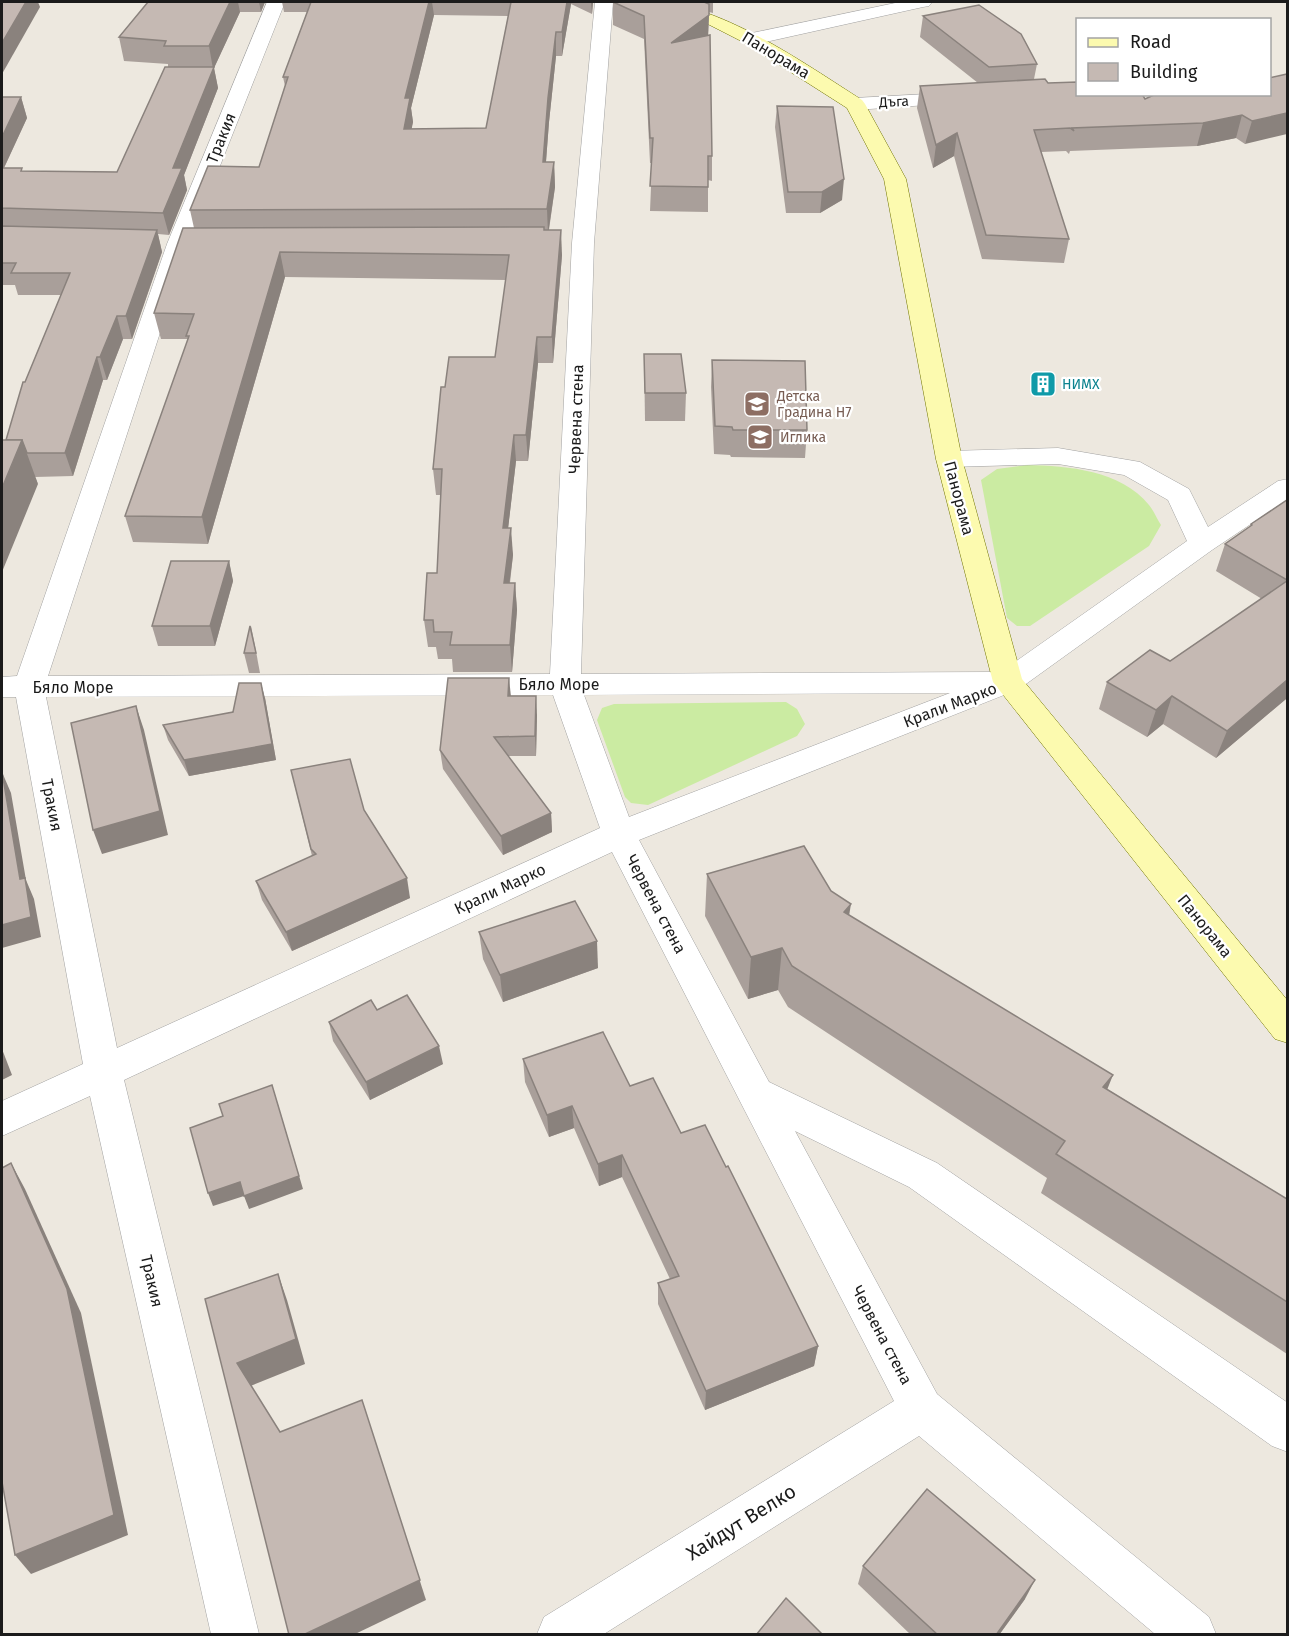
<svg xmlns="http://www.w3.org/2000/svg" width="1289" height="1636" font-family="'Fira Sans',sans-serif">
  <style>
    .grass { fill: #cbeba2 }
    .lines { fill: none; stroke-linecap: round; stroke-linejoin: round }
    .street-casing { stroke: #a2a2a2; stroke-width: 1 }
    .secondary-casing { stroke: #707400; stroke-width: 1 }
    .street { fill: #fff; fill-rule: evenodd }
    .secondary { fill: #fcfaaf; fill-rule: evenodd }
    .wall { fill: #a99f9a; fill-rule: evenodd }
    .shaded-wall { fill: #8a827d }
    .building { fill: #c5b9b3; stroke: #8a827d; stroke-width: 1.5 }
    .labels { text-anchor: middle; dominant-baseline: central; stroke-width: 4.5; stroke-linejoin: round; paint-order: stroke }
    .far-street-label { font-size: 14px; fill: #1b1b1b; stroke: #fff }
    .far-culture-label { font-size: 14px; fill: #0d838f; stroke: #fff; text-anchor: start }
    .far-education-label { font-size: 14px; fill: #785e54; stroke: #fff; text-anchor: start }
    .street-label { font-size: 16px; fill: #1b1b1b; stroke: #fff }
    .near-street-label { font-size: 20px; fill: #1b1b1b; stroke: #fff }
  </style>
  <rect width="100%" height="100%" fill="#ede8df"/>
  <g class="grass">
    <path d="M1027 465C1068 466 1121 470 1149 505 1154 511 1157 519 1161 525L1149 546 1030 626H1017L1007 618 981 480 997 469Z"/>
    <polygon points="786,702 797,709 805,724 797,736 648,805 631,803 625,797 597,720 602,708 614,704"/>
  </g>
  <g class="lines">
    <defs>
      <g id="street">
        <path d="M267 2H285L189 244 48 676 550 674 572 243 595 2H613L594 243 581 674 990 672 998 674 1187 541 1168 500 1124 475 1058 464 949 467 940 465 936 459 940 453 949 451 1058 448 1140 462 1189 489 1208 527 1278 481 1288 479V499L1212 550 1019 689 639 840 769 1082 937 1163 1288 1403V1452L1272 1446 909 1187 795 1131 937 1394 1209 1617 1216 1634H1155L919 1436 604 1634H537L544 1617 894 1401 612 852 124 1080 259 1634H211L90 1096 2 1136V1101L83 1064 16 697H2V677L17 676 167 244ZM950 693 629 817 584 695ZM553 695 600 828 117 1048 46 697Z"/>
        <polygon points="900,2 932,2 929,6 923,7 752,45 745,43 743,39 745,35 752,33"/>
        <polygon points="964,92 971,94 974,98 971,102 855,110 848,108 845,104 848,100 855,98"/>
      </g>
      <path id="secondary" d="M648 2C716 0 805 64 862 100L865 104 906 179 962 459 1022 679 1288 1001V1043L1275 1039 993 682 936 459 884 179 847 108 745 43 694 17 651 6Z"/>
    </defs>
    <use href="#street" class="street-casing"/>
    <use href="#secondary" class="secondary-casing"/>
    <use href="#street" class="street"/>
    <use href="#secondary" class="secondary"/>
  </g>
  <g class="wall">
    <polygon points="148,2 265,2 261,12 240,12 214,68 218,88 184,175 187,190 169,235 158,234 162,252 132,339 123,339 107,380 103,380 73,476 35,477 38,484 6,440 25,382 61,295 18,295 15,285 2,285 2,97 21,97 27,118 4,168 23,171 117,172 168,67 168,64 124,61 119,37"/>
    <path d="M282 2H593L592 14 571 4 562 56H556L549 122 546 162H554L555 187 549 230 562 255 553 363H538L528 461H516L508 528 513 555 510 583H515L517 610 512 672H453L452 659H438L436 647H428L424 620 437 573 441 495H436L433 469 445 387 495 357 506 280 285 277 208 544 133 542 125 516 188 341 187 339H161L154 313 194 228 190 210 259 167 285 86 283 77 307 12H284ZM434 15 508 16 486 128 411 129 413 122 411 108Z"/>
    <polygon points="613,2 713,2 713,13 709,12 708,36 712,156 712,181 708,180 708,212 650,211 652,163 650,163 644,39 613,25"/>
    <polygon points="923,16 1037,64 1034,79 1048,83 1077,94 1145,99 1269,94 1245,144 1236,138 1197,146 1070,151 1069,154 1066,151 1041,152 1069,239 1064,263 982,259 954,156 933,168 917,108 920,86 978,83 920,37"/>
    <polygon points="777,106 842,200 820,213 786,213 775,127"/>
    <polygon points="644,354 686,393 685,421 645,421"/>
    <polygon points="712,360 807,430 805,458 731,457 730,455 714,454 711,387"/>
    <polygon points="1287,500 1287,700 1286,699 1216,758 1163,724 1147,737 1099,709 1107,682 1170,661 1262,599 1216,571 1225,544 1250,527 1251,524"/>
    <polygon points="229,561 233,581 215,646 158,646 152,626"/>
    <polygon points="251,626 255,646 260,673 249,673 244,653"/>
    <polygon points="510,696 537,715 536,756 508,756 551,813 552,832 503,855 443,769 440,750"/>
    <polygon points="265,698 276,760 189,776 168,740 163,725 233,712"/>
    <polygon points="291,770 364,810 410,898 292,951 262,900 256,881 312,856"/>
    <polygon points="707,874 831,891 849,915 1107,1089 1287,1199 1287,1354 1041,1193 1047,1178 788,1007 778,990 748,999 705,916"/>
    <polygon points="479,932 598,968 503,1002 483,959"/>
    <polygon points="377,1010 443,1064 370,1100 333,1041 329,1022"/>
    <polygon points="523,1059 630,1086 681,1133 726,1167 818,1346 814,1366 705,1410 658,1304 658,1283 670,1279 622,1177 599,1186 574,1128 549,1137 525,1082"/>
    <polygon points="863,1566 1025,1599 999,1635 911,1635 858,1584"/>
  </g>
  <g class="shaded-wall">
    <polygon points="26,2 38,2 40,7 2,74 2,43"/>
    <polygon points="230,2 238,2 240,12 214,68 218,88 184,175 187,190 169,235 163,213 173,168 213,69 209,46"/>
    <polygon points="259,2 265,2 261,12"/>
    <polygon points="429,2 432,2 434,15 411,108 413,122 407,153 404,129 405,98"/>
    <polygon points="567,2 571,2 571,4 562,56 562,32"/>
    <polygon points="591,2 593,2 592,14"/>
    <polygon points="709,15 708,38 671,43"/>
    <polygon points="556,32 556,56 549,122 544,187 543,162 548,98"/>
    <polygon points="21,97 27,118 2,172 2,137"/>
    <polygon points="1287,113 1287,134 1245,144 1252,121"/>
    <polygon points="1242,115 1236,138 1197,146 1203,123"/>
    <polygon points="957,133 954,156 933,168 936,145"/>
    <polygon points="554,162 555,187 548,234 547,209"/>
    <polygon points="844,179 842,200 820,213 822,192"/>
    <polygon points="157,230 162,252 132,339 126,316"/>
    <polygon points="561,230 562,255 553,363 552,337"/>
    <polygon points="280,252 285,277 208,544 202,517"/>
    <polygon points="117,316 123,339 107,380 100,357"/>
    <polygon points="537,337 538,363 528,461 526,435"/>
    <polygon points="97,357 103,380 73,476 65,453"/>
    <polygon points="514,435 516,461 505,555 503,528"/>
    <polygon points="22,440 38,484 2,572 2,488"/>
    <polygon points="511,528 513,555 506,610 504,583"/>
    <polygon points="229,561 233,581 215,646 210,626"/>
    <polygon points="515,583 517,610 512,672 510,645"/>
    <polygon points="509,678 511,697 508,696"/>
    <polygon points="1287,680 1287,696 1286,699 1216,758 1227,731"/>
    <polygon points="261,683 265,698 276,760 189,776 184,760"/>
    <polygon points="536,696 537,715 536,756 535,736"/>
    <polygon points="1172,696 1163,724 1147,737 1156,710"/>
    <polygon points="136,706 144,730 168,835 102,854 93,830"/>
    <polygon points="2,772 11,793 26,880 34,899 41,937 2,948 2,925 20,879"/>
    <polygon points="551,813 552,832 503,855 501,836"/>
    <polygon points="407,878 410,898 292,951 286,932"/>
    <polygon points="851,904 844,946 844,912"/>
    <polygon points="597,941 598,968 503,1002 500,975"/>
    <polygon points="782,948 778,990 748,999 751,957"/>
    <polygon points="439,1046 443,1064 370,1100 366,1082"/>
    <polygon points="2,1049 12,1075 2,1080"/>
    <polygon points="1113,1075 1097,1115 1103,1087"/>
    <polygon points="272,1085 303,1189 249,1209 244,1196 213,1206 208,1193"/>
    <polygon points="572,1106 574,1128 549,1137 547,1115"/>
    <polygon points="622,1155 622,1177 599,1186 598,1164"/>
    <polygon points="11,1163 25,1189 81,1313 128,1535 31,1574 15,1555"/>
    <polygon points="278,1274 287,1300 305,1364 248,1387 237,1363"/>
    <polygon points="818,1346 814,1366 705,1410 706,1391"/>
    <polygon points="362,1400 426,1600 353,1635 303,1635"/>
    <polygon points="1035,1580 1025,1599 999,1635 996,1635"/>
  </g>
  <g class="building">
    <polygon points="2,2 26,2 2,43"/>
    <polygon points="148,2 230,2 209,46 164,46 166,41 119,37"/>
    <polygon points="311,2 429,2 405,98 410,98 404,129 486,128 511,2 567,2 562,32 556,32 548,98 543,162 554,162 547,209 190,210 208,166 259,167 288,77 283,77"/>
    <polygon points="613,2 704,2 709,4 709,15 671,43 710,35 712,156 708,156 708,187 650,186 653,138 650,138 644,16"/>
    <polygon points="979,5 1021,34 1037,64 989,67 923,16"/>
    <polygon points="165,67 214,67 173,168 182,168 163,213 2,208 2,168 22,168 21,171 117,172"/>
    <polygon points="1287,74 1287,113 1252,121 1242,115 1203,123 1072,128 1074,131 1070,128 1034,130 1069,239 986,235 957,133 936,145 920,86 1045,79 1048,83 1077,82 1077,94 1142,94 1145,99 1156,94 1269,94 1269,78"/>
    <polygon points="2,97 21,97 2,137"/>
    <polygon points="777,106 833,107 844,179 822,192 788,192"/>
    <polygon points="2,226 157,230 126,316 117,316 100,357 97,357 65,453 27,453 22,440 6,440 23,382 25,382 70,273 11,273 16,263 2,263"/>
    <polygon points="544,227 544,230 561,230 552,337 537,337 526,435 514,435 503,528 511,528 504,583 515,583 510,645 450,645 452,632 434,632 433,620 424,620 427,573 437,573 442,469 433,469 441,387 445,387 449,357 495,357 509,255 280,252 202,517 125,516 189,336 186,336 194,314 154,313 183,228"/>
    <polygon points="644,354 681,354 686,393 645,393"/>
    <polygon points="712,360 805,361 807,430 733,430 732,427 715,426"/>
    <polygon points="2,440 22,440 2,488"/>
    <polygon points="1287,500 1287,580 1225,544 1252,525 1251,524"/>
    <polygon points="171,561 229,561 210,626 152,626"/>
    <polygon points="1287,581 1287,680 1227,731 1172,696 1156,710 1107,682 1150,650 1170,661"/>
    <polygon points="250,626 256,653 244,653"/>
    <polygon points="448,678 509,678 508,696 536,696 535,736 494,737 551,813 501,836 440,750"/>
    <polygon points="239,683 261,683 272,744 184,760 163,725 233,712"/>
    <polygon points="136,706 160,811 93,830 71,723"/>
    <polygon points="350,759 364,810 407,878 286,932 256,881 316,854 311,849 291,770"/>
    <polygon points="2,772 20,879 25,878 31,917 2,925"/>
    <polygon points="804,846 831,891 851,904 844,912 1113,1075 1103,1087 1287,1199 1287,1302 1056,1154 1065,1141 792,966 782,948 751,957 707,874"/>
    <polygon points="575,901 597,941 500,975 479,932"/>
    <polygon points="407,995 439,1046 366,1082 329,1022 371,1000 377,1010"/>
    <polygon points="603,1032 630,1086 653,1078 681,1133 705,1125 726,1167 728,1166 818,1346 706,1391 658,1283 679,1276 622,1155 598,1164 572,1106 547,1115 523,1059"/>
    <polygon points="272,1085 299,1176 244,1196 240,1182 208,1193 190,1128 223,1116 219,1104"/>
    <polygon points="11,1163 67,1289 114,1515 15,1555 2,1482 2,1168"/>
    <polygon points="278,1274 296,1339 237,1363 280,1432 362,1400 420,1580 303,1635 289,1635 205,1299"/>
    <polygon points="927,1489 1035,1580 996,1635 938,1635 863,1566"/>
    <polygon points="786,1598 823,1635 756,1635"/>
  </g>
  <defs>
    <symbol id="building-square" viewBox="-11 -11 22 22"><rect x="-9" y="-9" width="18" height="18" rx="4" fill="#0f9aa8" stroke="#fff"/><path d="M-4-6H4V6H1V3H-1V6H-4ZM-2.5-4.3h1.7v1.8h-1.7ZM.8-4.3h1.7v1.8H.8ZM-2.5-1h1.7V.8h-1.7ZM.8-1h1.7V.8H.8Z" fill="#fff"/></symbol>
    <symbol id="school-square" viewBox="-11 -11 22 22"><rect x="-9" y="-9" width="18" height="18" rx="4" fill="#8d6e63" stroke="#fff"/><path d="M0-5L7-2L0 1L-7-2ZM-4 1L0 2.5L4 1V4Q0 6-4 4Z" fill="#fff"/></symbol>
  </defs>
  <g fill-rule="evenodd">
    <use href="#building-square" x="1028" y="369" width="30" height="30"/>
    <use href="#school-square" x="742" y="389" width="30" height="30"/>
    <use href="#school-square" x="745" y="422" width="30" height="30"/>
  </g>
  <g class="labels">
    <g class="far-street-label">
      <text transform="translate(894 102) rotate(-3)">Дъга</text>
    </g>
    <g class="far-culture-label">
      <text x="1062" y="384">НИМХ</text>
    </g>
    <g class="far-education-label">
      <text x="777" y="396">Детска<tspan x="777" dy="16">Градина Н7</tspan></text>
      <text x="780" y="437">Иглика</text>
    </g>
    <g class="street-label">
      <text transform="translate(776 55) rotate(31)">Панорама</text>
      <text transform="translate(221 138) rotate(-68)">Тракия</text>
      <text transform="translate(576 419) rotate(-88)">Червена стена</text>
      <text transform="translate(959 498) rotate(75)">Панорама</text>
      <text x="559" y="684">Бяло Море</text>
      <text x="73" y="687">Бяло Море</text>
      <text transform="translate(950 705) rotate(-21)">Крали Марко</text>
      <text transform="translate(52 805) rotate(79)">Тракия</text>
      <text transform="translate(500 889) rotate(-25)">Крали Марко</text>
      <text transform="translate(656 904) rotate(62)">Червена стена</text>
      <text transform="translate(1205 926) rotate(51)">Панорама</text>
      <text transform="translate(152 1281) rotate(77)">Тракия</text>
      <text transform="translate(882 1335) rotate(62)">Червена стена</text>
    </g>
    <g class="near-street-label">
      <text transform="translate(741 1522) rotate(-32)">Хайдут Велко</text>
    </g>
  </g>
  <rect width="1289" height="1636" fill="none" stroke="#1b1b1b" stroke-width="6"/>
  <rect x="1076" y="18" width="195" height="78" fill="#ffffff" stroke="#a4a4a4" stroke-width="1.5"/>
  <rect x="1088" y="38" width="30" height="9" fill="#fcfaaf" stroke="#a4a4a4" stroke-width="1.5"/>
  <text x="1130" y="48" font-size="18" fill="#1b1b1b">Road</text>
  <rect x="1088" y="63" width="30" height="18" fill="#c5b9b3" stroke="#a4a4a4" stroke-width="1.5"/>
  <text x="1130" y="78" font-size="18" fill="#1b1b1b">Building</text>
</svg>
